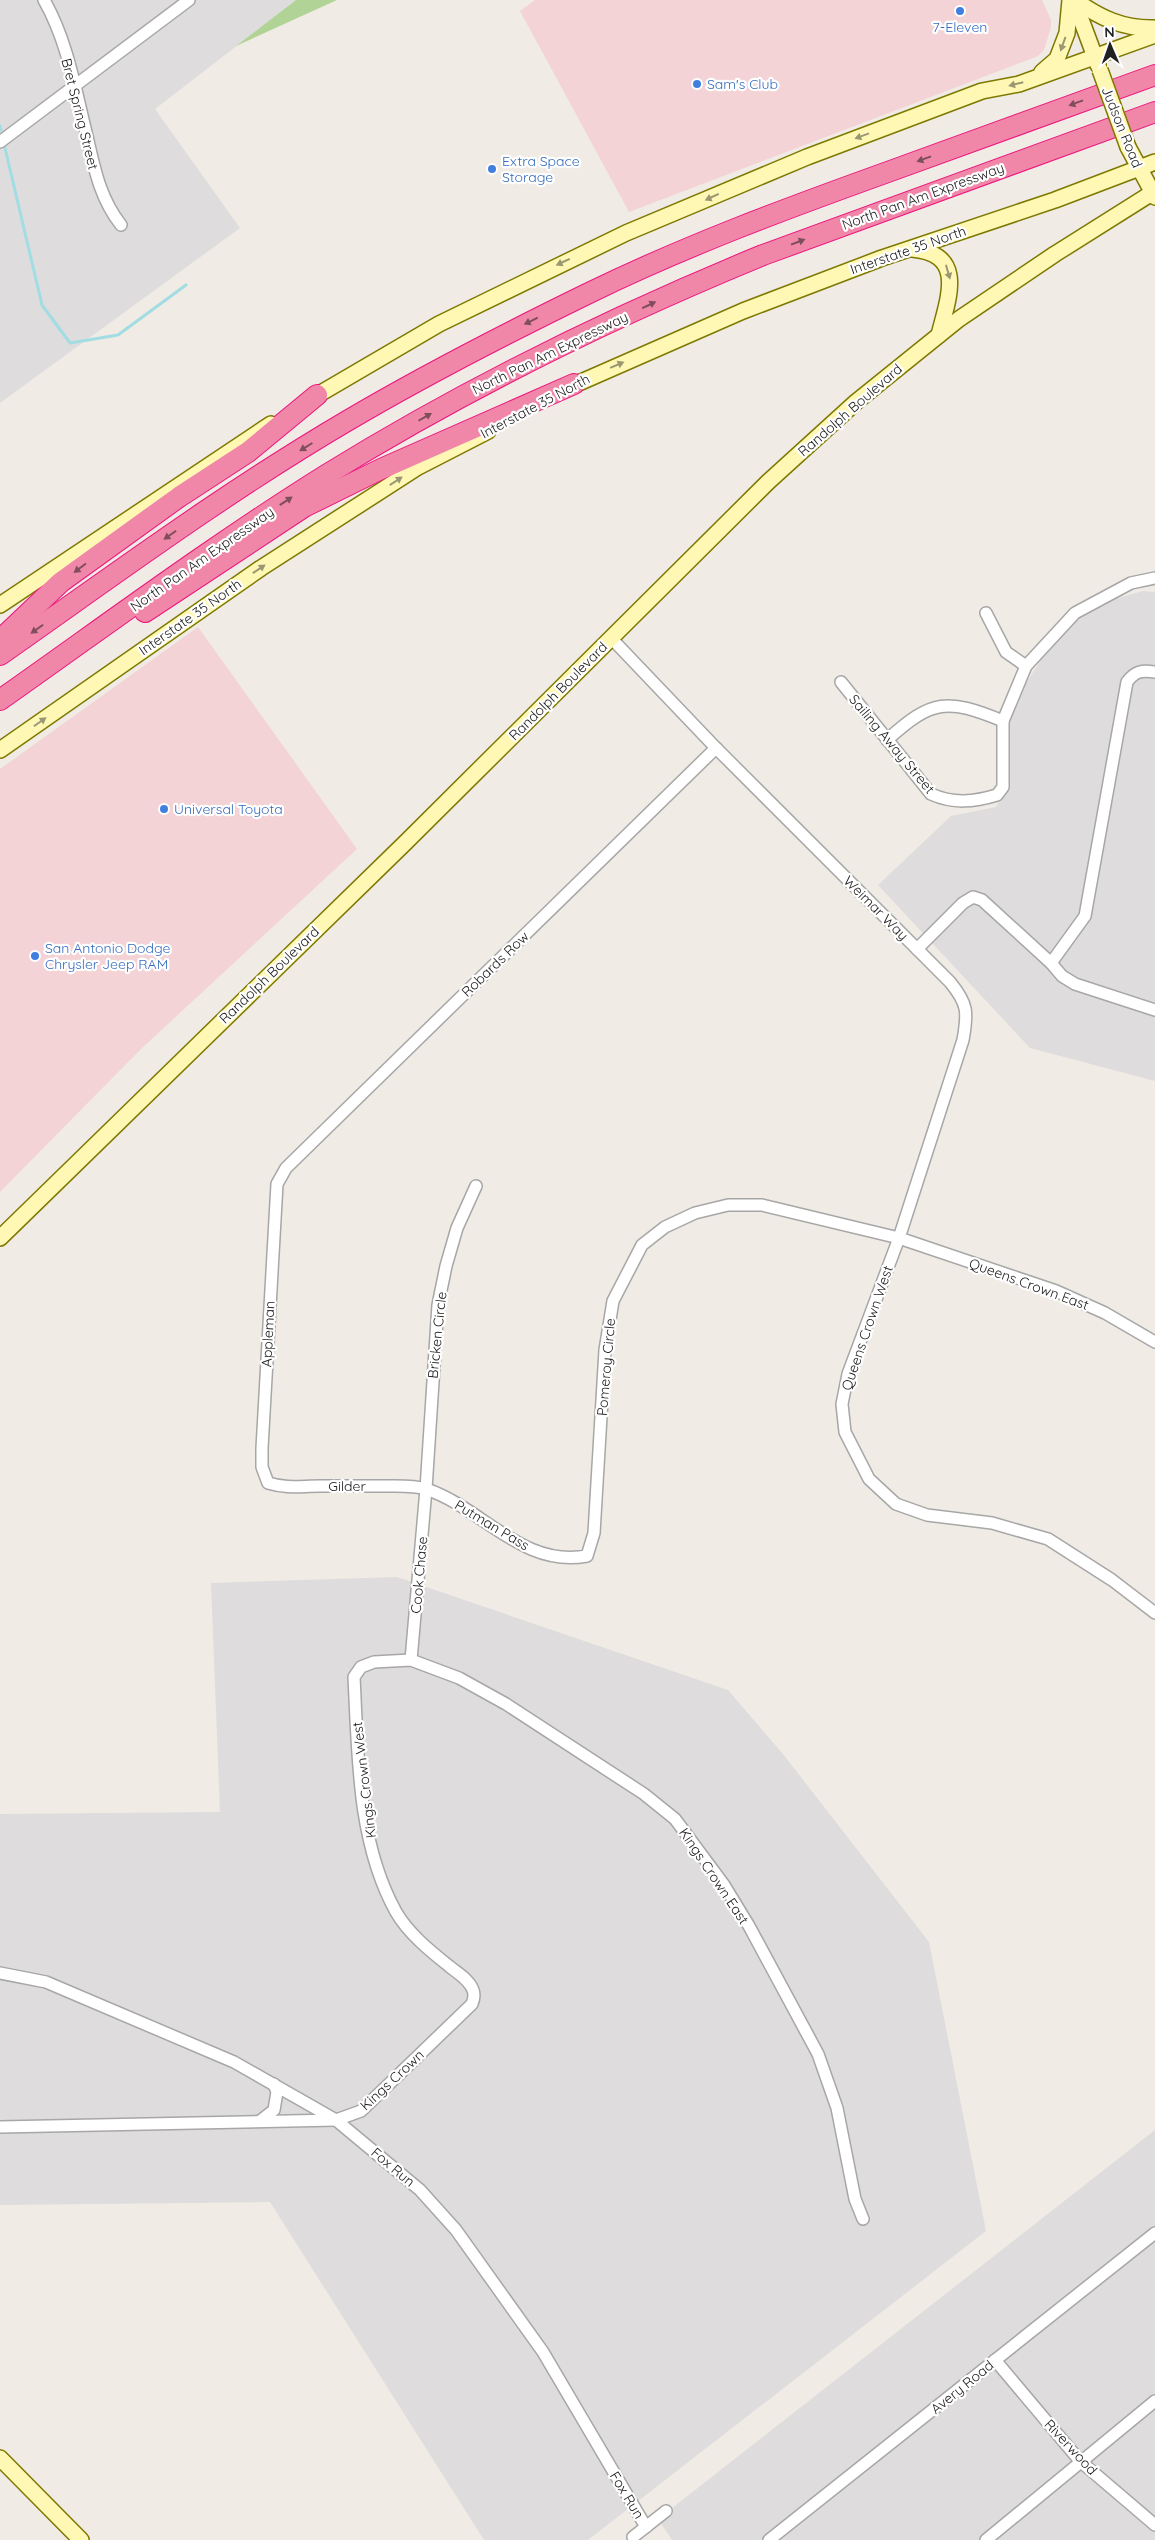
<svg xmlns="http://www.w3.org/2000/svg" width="1155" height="2540" font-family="Quicksand,sans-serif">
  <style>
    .residential { fill: #dedcdd }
    .commercial { fill: #f3d3d6 }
    .forest { fill: #b1d496 }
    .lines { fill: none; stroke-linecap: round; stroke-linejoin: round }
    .stream { stroke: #a1dde3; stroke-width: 3 }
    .street-casing { stroke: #a7a7a7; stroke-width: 14 }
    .secondary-casing { stroke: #7d7900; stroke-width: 18 }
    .highway-casing { stroke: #ec157d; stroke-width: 22 }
    .street { stroke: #fff; stroke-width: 11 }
    .secondary { stroke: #fff8b5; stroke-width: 15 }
    .highway { stroke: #f086a8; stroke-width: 20 }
    .secondary-bridge-casing { stroke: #7d7900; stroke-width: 18; stroke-linecap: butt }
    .secondary-bridge { stroke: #fff8b5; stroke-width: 15 }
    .oneway { fill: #9b9772 }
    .oneway2 { fill: #7e4e5d }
    .shop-dot { fill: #3f7fe0; stroke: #fff; stroke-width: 2 }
    .labels { text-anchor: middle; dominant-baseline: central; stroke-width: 4.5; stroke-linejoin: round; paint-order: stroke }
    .shop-label { font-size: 14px; fill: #366cbe; stroke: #fff; text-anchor: start }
    .street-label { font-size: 14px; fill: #202020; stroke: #fff }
  </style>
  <rect width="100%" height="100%" fill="#f1ebe5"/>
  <g class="residential">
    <polygon points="0,0 296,0 155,109 240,228 0,403"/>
    <polygon points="1143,591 1155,592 1155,1081 1030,1048 878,885 951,816 996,807 1007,790 1007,730 1023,688 1048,649 1069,623 1100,603"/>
    <polygon points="397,1577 728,1690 783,1754 929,1942 986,2231 588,2540 484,2540 270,2202 0,2205 0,1814 220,1812 211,1583"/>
    <polygon points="1155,2130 1155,2540 672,2540 658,2519"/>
  </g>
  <g class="commercial">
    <polygon points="535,0 1042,0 1051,20 1051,27 1044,50 1038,56 629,212 520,11"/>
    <polygon points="198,627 357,849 141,1049 0,1192 0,769"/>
  </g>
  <polygon class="forest" points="296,0 337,0 236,46"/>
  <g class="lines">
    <g class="stream">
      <polyline points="0,126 1,130"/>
      <polyline points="5,148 42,305 70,343 118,335 186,285"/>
    </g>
    <defs>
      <g id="street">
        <path d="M44 0C67 40 75 88 86 132 94 166 99 197 121 225"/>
        <polyline points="0,142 189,0"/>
        <polyline points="986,613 1006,652 1026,666"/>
        <path d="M612 639 716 748 950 982C968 1004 968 1012 963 1040L899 1238 848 1374 842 1404 845 1432 869 1479 896 1504 927 1515 992 1523 1048 1539 1112 1580 1155 1613"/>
        <path d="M841 682 931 794C953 804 974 802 997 795L1003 787V721L1026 666 1075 613 1131 583 1155 578"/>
        <path d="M887 740C932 699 947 698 1003 721"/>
        <path d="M716 748 286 1168 277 1184 262 1448V1467L268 1483C288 1489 300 1486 320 1486 342 1486 363 1486 385 1486 399 1486 413 1485 426 1489 483 1508 522 1568 587 1556L594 1533 605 1350 613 1301 642 1245 665 1227 695 1213 728 1205H762L899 1238 1056 1291 1105 1313 1155 1342"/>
        <polyline points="917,949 963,903 973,897 982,900 1051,963 1062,976 1075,984 1155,1010"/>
        <path d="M1051 963 1085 916 1127 682C1135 671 1142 670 1155 672"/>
        <polyline points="411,1660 426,1489 438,1305 446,1266 457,1228 476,1186"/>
        <polyline points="0,1973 46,1982 234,2062 336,2120 420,2190 456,2230 543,2352 646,2527"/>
        <polyline points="260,2121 274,2110 277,2092 274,2084"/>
        <path d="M0 2127 336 2120 361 2111 472 2004C474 1999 475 1995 473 1990 469 1979 457 1973 449 1966 430 1951 408 1933 396 1912 357 1842 358 1754 354 1677L361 1667 374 1662 411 1660 459 1678 506 1704 644 1794 675 1819 724 1885 749 1926 818 2054 837 2108 855 2199 863 2219"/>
        <polyline points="995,2360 1080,2461 1155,2525"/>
        <polyline points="633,2537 666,2511"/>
        <polyline points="769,2540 1155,2233"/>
        <polyline points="986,2540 1155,2401"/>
      </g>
      <g id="secondary">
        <polyline points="1071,0 1079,14 1098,65"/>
        <path d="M1075 0C1100 18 1123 29 1155 28"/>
        <polyline points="1042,72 1057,59 1067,33 1070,0"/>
        <polyline points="1128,147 1155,197"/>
        <path d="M912 249C967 254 948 298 939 335"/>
        <polyline points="565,389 743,311 882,258 1055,200 1155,162"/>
        <polyline points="309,400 439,324 626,233 807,157 982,91 1019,84 1155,35"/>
        <polyline points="0,605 271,424"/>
        <polyline points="0,750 261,568 418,467 488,431"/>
        <polyline points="0,1238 405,843 768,482 856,402 959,319 1055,254 1155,191"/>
        <polyline points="0,2458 81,2540"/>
      </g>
      <g id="highway">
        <polyline points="145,612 304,507 381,469 574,384"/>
        <polyline points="0,640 61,582 179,497 248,452 317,395"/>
        <path d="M0 655C114 575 226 492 347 421 425 375 507 333 589 293 685 246 785 209 885 173 975 140 1065 107 1155 75"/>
        <path d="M0 700C108 624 214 545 326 475 465 389 612 317 763 255L1155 112"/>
      </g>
    </defs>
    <use href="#street" class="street-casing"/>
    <use href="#secondary" class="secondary-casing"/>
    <use href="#highway" class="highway-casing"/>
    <use href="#street" class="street"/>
    <use href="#secondary" class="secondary"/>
    <use href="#highway" class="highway"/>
    <defs>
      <polyline id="secondary-bridge" points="1100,70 1128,147"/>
    </defs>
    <use href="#secondary-bridge" class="secondary-bridge-casing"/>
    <use href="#secondary-bridge" class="secondary-bridge"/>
  </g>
  <defs><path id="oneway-solid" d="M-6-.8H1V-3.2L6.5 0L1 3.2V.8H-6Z" transform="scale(1.25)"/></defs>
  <g class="oneway">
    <use href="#oneway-solid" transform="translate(1063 44) rotate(110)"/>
    <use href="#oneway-solid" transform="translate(1016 84) rotate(166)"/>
    <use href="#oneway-solid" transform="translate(862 136) rotate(160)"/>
    <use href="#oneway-solid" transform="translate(712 197) rotate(155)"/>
    <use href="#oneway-solid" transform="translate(563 262) rotate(155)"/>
    <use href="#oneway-solid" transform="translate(948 272) rotate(74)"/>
    <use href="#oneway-solid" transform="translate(617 365) rotate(-23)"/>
    <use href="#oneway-solid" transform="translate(396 481) rotate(-33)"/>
    <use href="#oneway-solid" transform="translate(259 569) rotate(-34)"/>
    <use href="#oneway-solid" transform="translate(40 722) rotate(-35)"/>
  </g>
  <g class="oneway2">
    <use href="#oneway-solid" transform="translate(1076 103) rotate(160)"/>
    <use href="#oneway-solid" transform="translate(924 159) rotate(160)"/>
    <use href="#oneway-solid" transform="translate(798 242) rotate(-21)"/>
    <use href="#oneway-solid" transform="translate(649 305) rotate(-25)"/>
    <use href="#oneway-solid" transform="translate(531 321) rotate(154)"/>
    <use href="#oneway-solid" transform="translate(425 417) rotate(-30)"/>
    <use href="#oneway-solid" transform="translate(306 447) rotate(148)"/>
    <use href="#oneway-solid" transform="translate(286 501) rotate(-33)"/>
    <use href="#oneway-solid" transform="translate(170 535) rotate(145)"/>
    <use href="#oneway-solid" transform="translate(80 568) rotate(143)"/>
    <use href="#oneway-solid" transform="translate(37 629) rotate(145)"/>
  </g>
  <g class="shop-dot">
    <circle cx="960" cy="11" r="5"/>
    <circle cx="697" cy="84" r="5"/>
    <circle cx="492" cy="169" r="5"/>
    <circle cx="164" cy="809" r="5"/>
    <circle cx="35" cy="956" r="5"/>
  </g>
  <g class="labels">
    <g class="shop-label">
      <text x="960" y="27" text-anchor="middle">7-Eleven</text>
      <text x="707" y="84">Sam's Club</text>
      <text x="502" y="161">Extra Space<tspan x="502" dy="16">Storage</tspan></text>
      <text x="174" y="809">Universal Toyota</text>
      <text x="45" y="948">San Antonio Dodge<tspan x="45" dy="16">Chrysler Jeep RAM</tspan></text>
    </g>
    <g class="street-label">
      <text transform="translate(80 114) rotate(76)">Bret Spring Street</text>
      <text transform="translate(1122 127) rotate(68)">Judson Road</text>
      <text transform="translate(923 196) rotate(-20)">North Pan Am Expressway</text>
      <text transform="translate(908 250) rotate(-19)">Interstate 35 North</text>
      <text transform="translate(550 353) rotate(-26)">North Pan Am Expressway</text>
      <text transform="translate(535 406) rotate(-28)">Interstate 35 North</text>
      <text transform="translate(850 410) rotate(-41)">Randolph Boulevard</text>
      <text transform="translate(202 559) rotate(-35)">North Pan Am Expressway</text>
      <text transform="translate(190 617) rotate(-35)">Interstate 35 North</text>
      <text transform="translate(558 691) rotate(-45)">Randolph Boulevard</text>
      <text transform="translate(892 744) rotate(50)">Sailing Away Street</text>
      <text transform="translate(876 908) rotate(45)">Weimar Way</text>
      <text transform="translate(495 964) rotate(-44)">Robards Row</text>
      <text transform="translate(269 975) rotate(-44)">Randolph Boulevard</text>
      <text transform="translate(1029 1284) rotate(20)">Queens Crown East</text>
      <text transform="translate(867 1328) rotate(-71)">Queens Crown West</text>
      <text transform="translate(268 1334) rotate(-87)">Appleman</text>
      <text transform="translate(437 1335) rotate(-84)">Bricken Circle</text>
      <text transform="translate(606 1367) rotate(-85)">Pomeroy Circle</text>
      <text x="347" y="1486">Gilder</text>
      <text transform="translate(492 1525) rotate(31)">Putman Pass</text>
      <text transform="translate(419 1575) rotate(-85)">Cook Chase</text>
      <text transform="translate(364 1780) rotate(-97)">Kings Crown West</text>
      <text transform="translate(714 1876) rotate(56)">Kings Crown East</text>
      <text transform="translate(392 2080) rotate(-43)">Kings Crown</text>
      <text transform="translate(393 2167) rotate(40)">Fox Run</text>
      <text transform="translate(962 2387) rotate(-39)">Avery Road</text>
      <text transform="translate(1071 2447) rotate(47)">Riverwood</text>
      <text transform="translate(627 2495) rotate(59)">Fox Run</text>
    </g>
  </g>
  <g transform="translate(1110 45) rotate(358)" stroke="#ffffff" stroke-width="4" paint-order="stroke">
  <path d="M0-4L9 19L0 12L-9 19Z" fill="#202020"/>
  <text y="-8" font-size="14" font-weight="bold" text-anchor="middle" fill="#202020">N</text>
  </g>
</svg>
